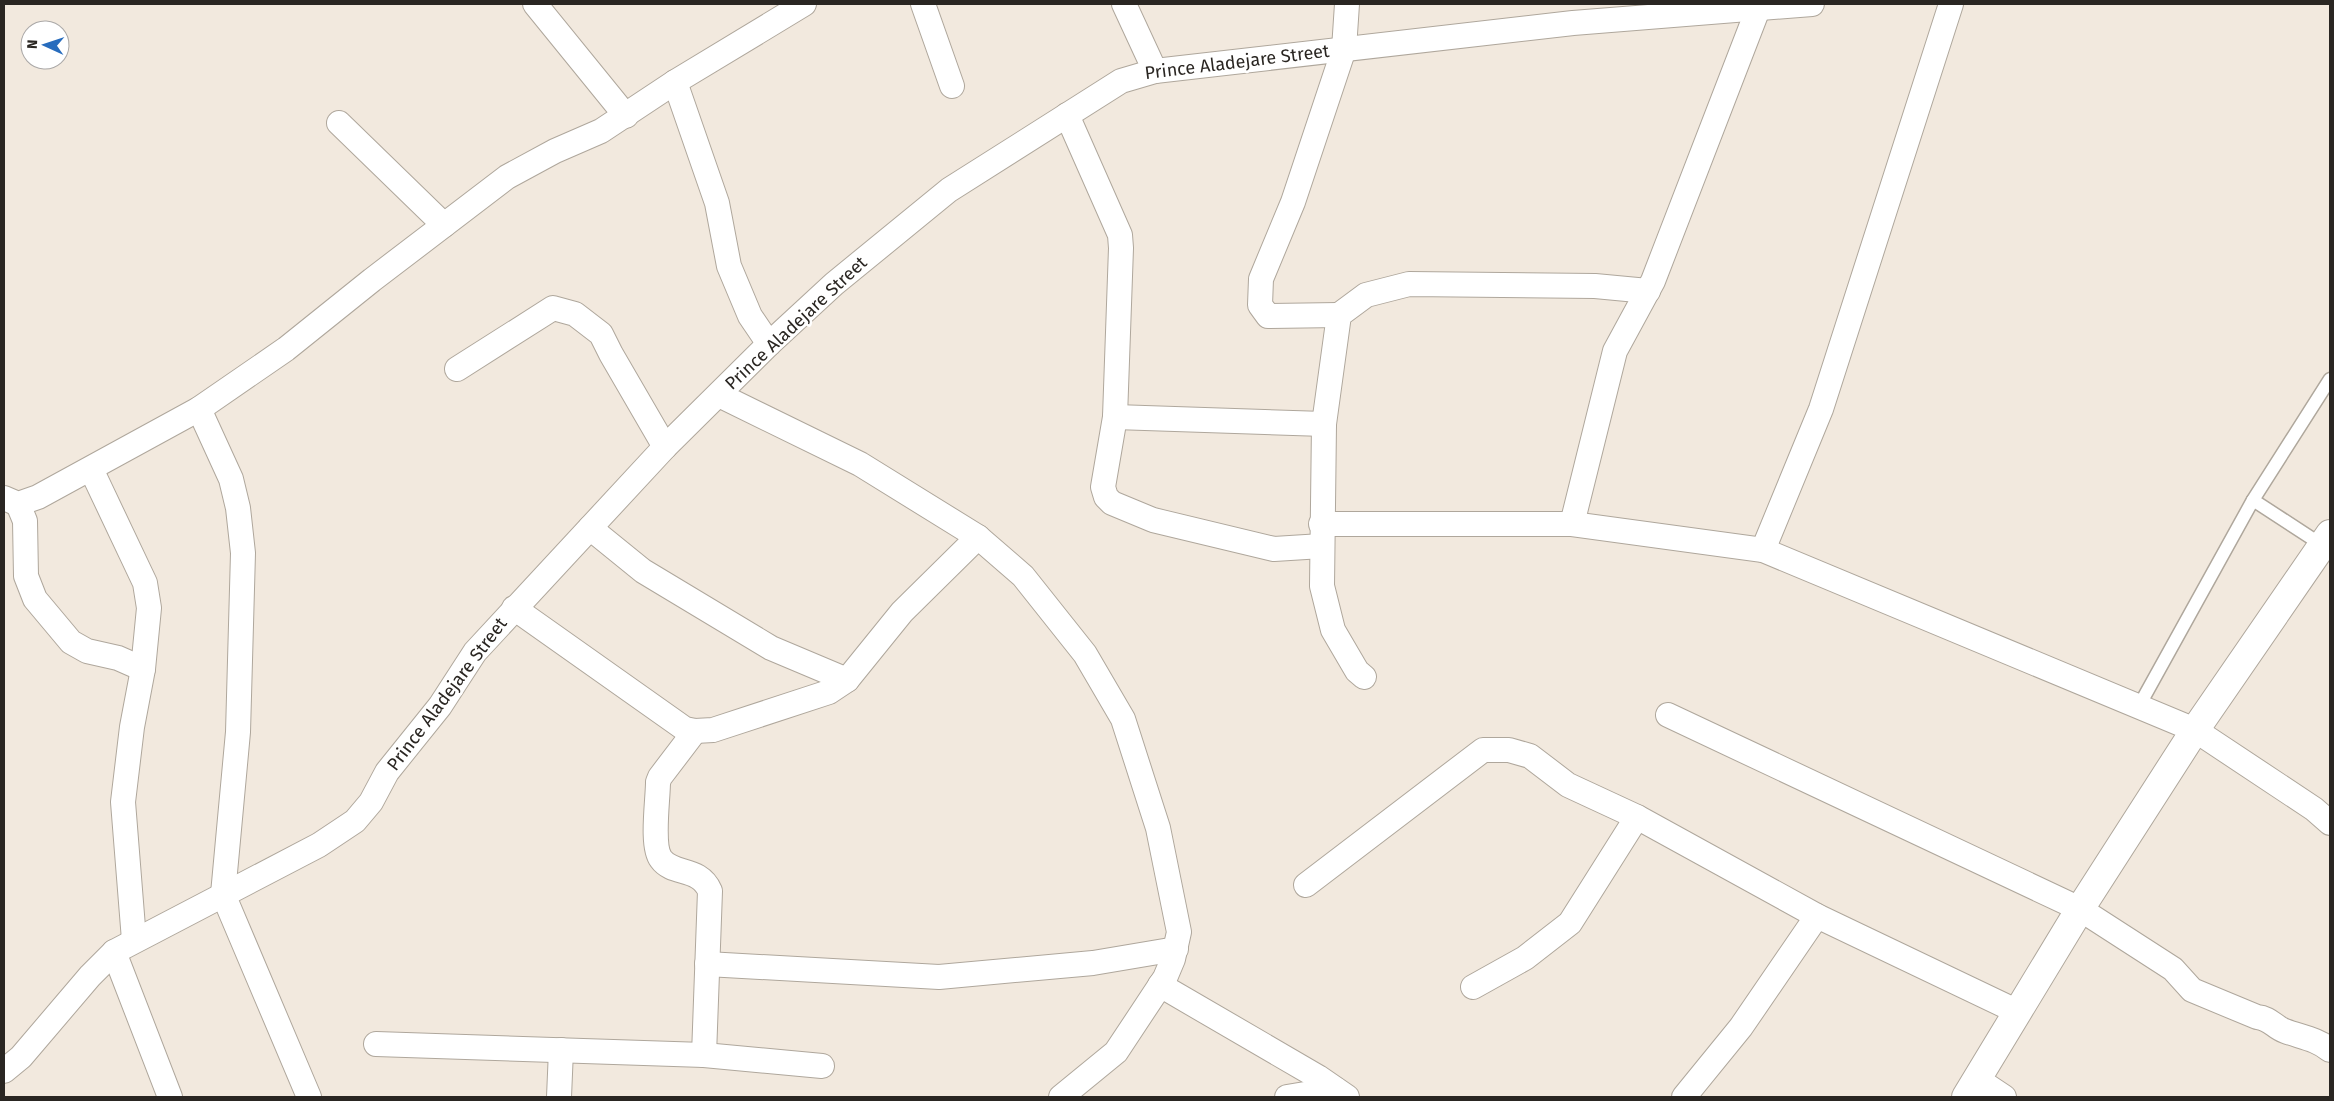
<svg xmlns="http://www.w3.org/2000/svg" width="2334" height="1101" font-family="'Fira Sans',sans-serif">
  <style>
    .lines { fill: none; stroke-linecap: round; stroke-linejoin: round }
    .service-casing { stroke: #afa79c; stroke-width: 15 }
    .minor-casing { stroke: #afa79c; stroke-width: 26 }
    .tertiary-casing { stroke: #afa79c; stroke-width: 30 }
    .service { stroke: #fff; stroke-width: 12 }
    .minor { stroke: #fff; stroke-width: 24 }
    .tertiary { stroke: #fff; stroke-width: 28 }
    .labels { text-anchor: middle; dominant-baseline: central; stroke-width: 5; stroke-linejoin: round; paint-order: stroke }
    .street-label { font-size: 18px; fill: #2a2622; stroke: #fff }
  </style>
  <rect width="100%" height="100%" fill="#f2e9de"/>
  <g class="lines">
    <defs>
      <g id="service">
        <polyline points="2253,500 2322,545"/>
        <polyline points="2139,706 2253,500 2330,379"/>
      </g>
      <g id="minor">
        <polyline points="535,4 626,116"/>
        <polyline points="923,4 952,86"/>
        <polyline points="1124,4 1155,71"/>
        <polyline points="675,82 717,203 729,266 750,316 769,344"/>
        <polyline points="1067,115 1120,235 1121,248 1115,417 1103,487 1106,497 1112,503 1153,520 1274,549 1322,546"/>
        <polyline points="339,123 444,225"/>
        <polyline points="1339,315 1268,316 1260,305 1261,279 1293,202 1344,49 1347,4"/>
        <polyline points="457,369 553,308 575,314 601,334 611,354 665,447"/>
        <polyline points="719,395 860,464 978,537 1023,576 1085,654 1123,719 1158,828 1179,932 1173,959 1165,978 1116,1052 1061,1097"/>
        <polyline points="199,409 231,479 238,508 243,553 238,732 223,894 309,1097"/>
        <polyline points="1115,417 1324,424"/>
        <polyline points="91,469 145,583 149,608 143,669 132,727 123,802 134,940"/>
        <polyline points="4,498 18,504 38,497 199,409 286,349 372,280 507,177 555,151 601,131 675,82 804,4"/>
        <polyline points="18,504 25,521 26,576 35,599 71,642 87,651 118,658 143,669"/>
        <polyline points="1321,524 1572,524 1763,550 2195,730 2314,809 2330,823"/>
        <polyline points="1572,524 1615,351 1653,281 1758,9"/>
        <polyline points="590,528 643,571 771,648 847,680"/>
        <polyline points="1763,550 1821,409 1951,4"/>
        <polyline points="514,608 685,729 695,731 713,730 829,692 847,680 902,612 978,537"/>
        <polyline points="1364,677 1357,671 1333,630 1322,586 1324,424 1339,315 1366,295 1409,284 1595,286 1648,291"/>
        <path d="M1668 715 2080 909 2173 969 2192 990 2257 1017C2270 1018 2274 1027 2285 1031 2301 1037 2317 1039 2330 1050"/>
        <path d="M695 731 660 777 658 782C658 800 651 846 661 859 673 876 699 866 710 891L704 1055"/>
        <polyline points="1306,885 1483,750 1509,750 1530,756 1568,785 1637,817 1817,916 2016,1011"/>
        <polyline points="114,952 170,1097"/>
        <polyline points="707,964 939,977 1093,963 1176,949"/>
        <polyline points="1160,985 1318,1077 1347,1097"/>
        <polyline points="1473,987 1525,958 1570,923 1637,817"/>
        <polyline points="376,1044 704,1055 822,1066"/>
        <polyline points="4,1071 21,1057 90,976 114,952 319,845 355,821 371,802 387,772 440,706 475,652 665,447 769,344 834,284 949,190 1121,81 1155,71 1573,23 1812,4"/>
        <polyline points="1977,1079 2004,1097"/>
        <polyline points="559,1097 561,1050"/>
        <polyline points="1287,1097 1335,1089"/>
        <polyline points="1684,1097 1741,1027 1817,916"/>
      </g>
      <polyline id="tertiary" points="1966,1097 2080,909 2195,730 2330,534"/>
    </defs>
    <use href="#service" class="service-casing"/>
    <use href="#minor" class="minor-casing"/>
    <use href="#tertiary" class="tertiary-casing"/>
    <use href="#service" class="service"/>
    <use href="#minor" class="minor"/>
    <use href="#tertiary" class="tertiary"/>
  </g>
  <g class="labels">
    <g class="street-label">
      <text transform="translate(1237 62) rotate(-7)">Prince Aladejare Street</text>
      <text transform="translate(796 323) rotate(-43)">Prince Aladejare Street</text>
      <text transform="translate(447 694) rotate(-53)">Prince Aladejare Street</text>
    </g>
  </g>
  <rect width="2334" height="1101" fill="none" stroke="#2a2622" stroke-width="10"/>
  <g transform="translate(45 45) rotate(273)"><circle r="24" fill="#ffffff" stroke="#aaa8a7"/>
  <path d="M0-4L9 19L0 12L-9 19Z" fill="#276cbd"/>
  <text y="-8" font-size="14" font-weight="bold" text-anchor="middle" fill="#2a2622">N</text>
  </g>
</svg>
